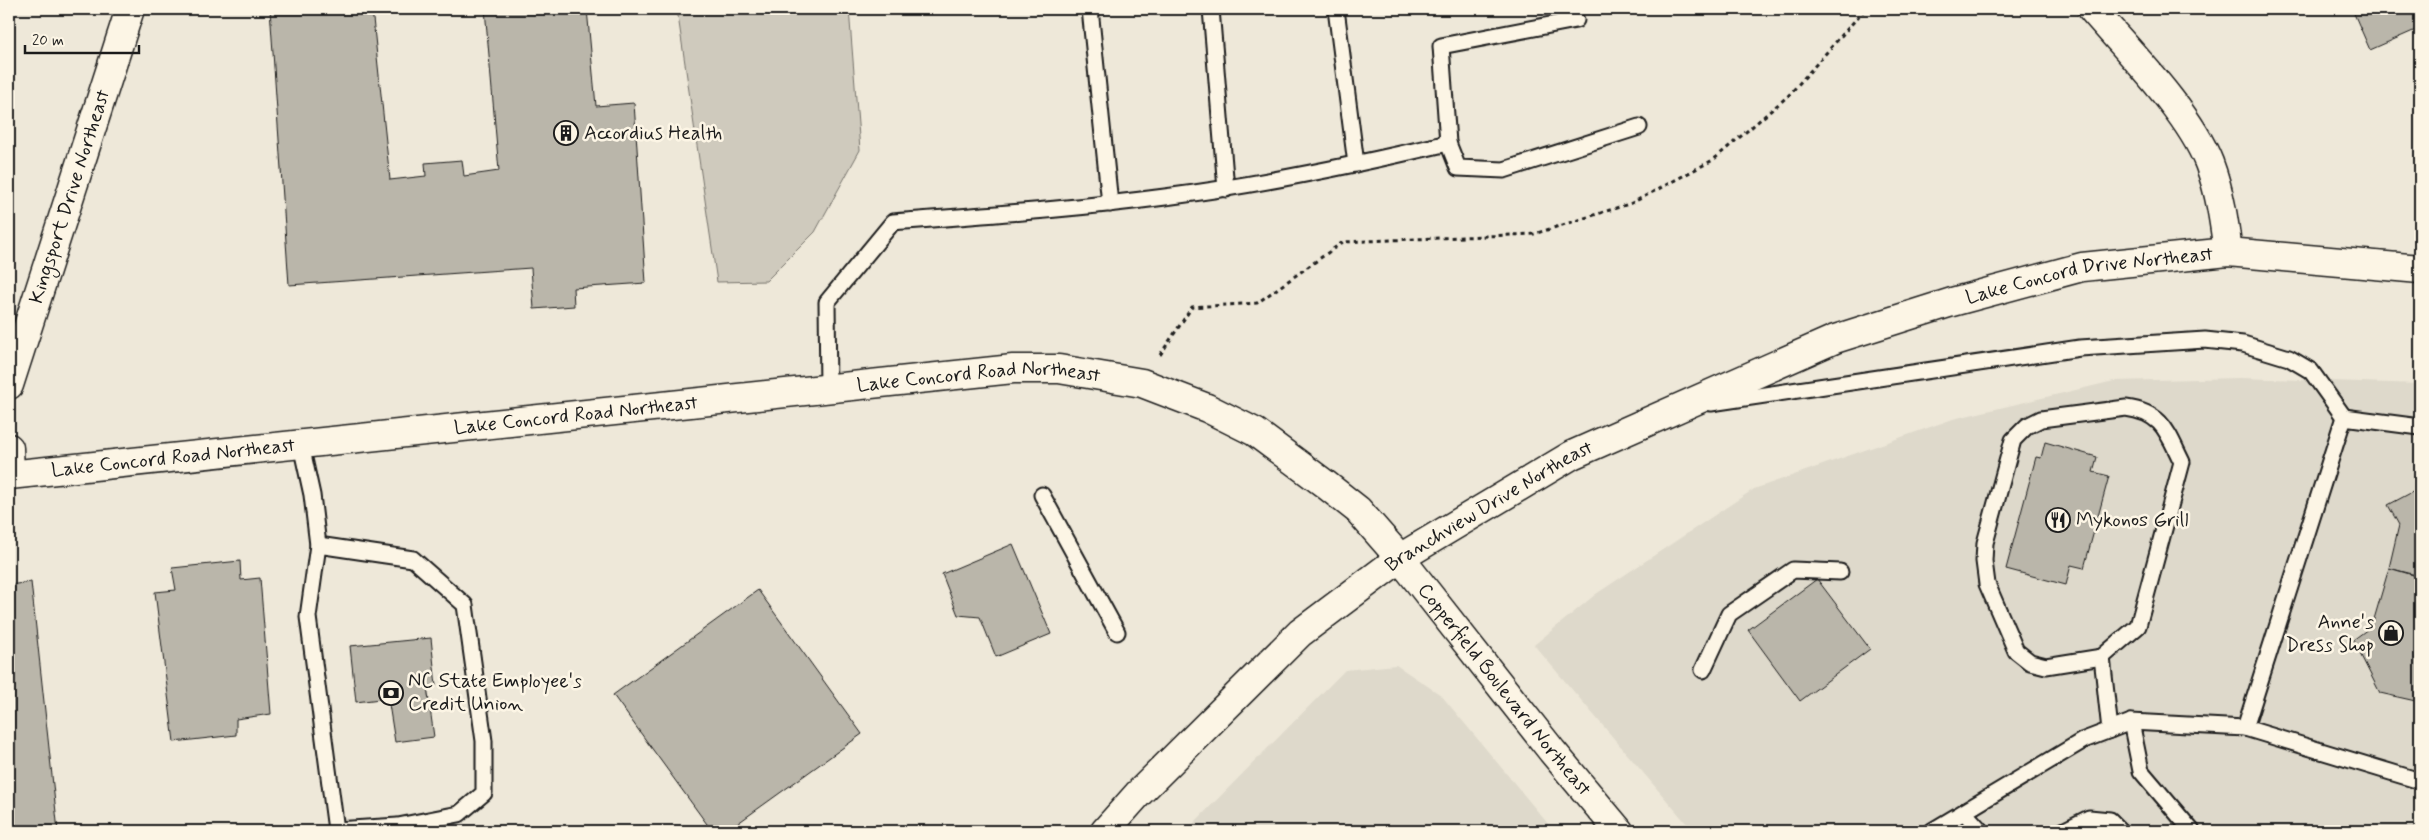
<svg xmlns="http://www.w3.org/2000/svg" width="2429" height="840" font-family="Mynerve,sans-serif">
  <style>
    .built { fill: #ded9cb }
    .green { fill: #cfcabd; stroke: #76736c }
    .building { fill: #bab6aa; stroke: #1c1c1c }
    .lines { fill: none; stroke-linecap: round; stroke-linejoin: round }
    .lane-casing { stroke: #1c1c1c; stroke-width: 19 }
    .street-casing { stroke: #1c1c1c; stroke-width: 31 }
    .secondary-casing { stroke: #1c1c1c; stroke-width: 31 }
    .primary-casing { stroke: #1c1c1c; stroke-width: 31 }
    .path { stroke: #1c1c1c; stroke-width: 3; stroke-dasharray: 4 4; stroke-linecap: butt }
    .lane { stroke: #fcf5e5; stroke-width: 15 }
    .street { stroke: #fcf5e5; stroke-width: 28 }
    .secondary { stroke: #fcf5e5; stroke-width: 28 }
    .primary { stroke: #fcf5e5; stroke-width: 28 }
    .labels { text-anchor: middle; dominant-baseline: central; stroke-width: 5; stroke-linejoin: round; paint-order: stroke }
    .poi-label { font-size: 20px; fill: #1c1c1c; stroke: #fcf5e5; text-anchor: start }
    .street-label { font-size: 20px; fill: #1c1c1c; stroke: #fcf5e5 }
  </style>
  <rect width="100%" height="100%" fill="#eee8d9"/>
  <filter id="ink" filterUnits="userSpaceOnUse"><feTurbulence type="fractalNoise" baseFrequency=".02" numOctaves="2"/><feDisplacementMap in="SourceGraphic" scale="10" xChannelSelector="R" yChannelSelector="G"/><feConvolveMatrix kernelMatrix="1 2 1 2 8 2 1 2 1" color-interpolation-filters="sRGB"/></filter>
  <g filter="url(#ink)">
    <g class="built">
      <polygon points="2240,378 2420,384 2420,831 1693,831 1534,645 1596,594 1754,489 1953,419 2114,381"/>
      <polygon points="1396,665 1441,695 1554,831 1186,831 1345,670"/>
    </g>
    <polygon class="green" points="677,9 849,9 860,150 815,232 766,281 717,282"/>
    <g class="building">
      <polygon points="270,9 372,9 390,180 426,176 425,163 462,160 464,176 499,171 485,9 587,9 596,106 634,103 646,283 573,288 574,306 534,309 531,268 289,285"/>
      <polygon points="2352,9 2420,9 2420,28 2370,50"/>
      <polygon points="2045,442 2097,457 2093,472 2109,476 2084,568 2071,565 2066,585 2006,569 2036,457 2041,458"/>
      <polygon points="2420,488 2420,576 2389,568 2399,525 2388,505"/>
      <polygon points="1013,544 1051,634 996,657 980,617 958,615 942,574"/>
      <polygon points="240,561 241,580 260,578 271,714 236,719 236,735 174,742 155,592 176,590 172,568"/>
      <polygon points="2389,568 2420,577 2420,702 2380,693 2353,640 2372,626"/>
      <polygon points="1817,579 1870,649 1800,701 1748,630"/>
      <polygon points="31,582 58,831 9,831 9,585"/>
      <polygon points="758,590 862,734 727,831 712,831 613,695"/>
      <polygon points="431,638 436,686 427,687 434,737 395,742 388,698 356,702 350,646"/>
    </g>
    <g class="lines">
      <defs>
        <g id="lane">
          <polyline points="1090,9 1110,204"/>
          <polyline points="1211,9 1226,189"/>
          <polyline points="1336,9 1356,164"/>
          <polyline points="1448,143 1458,168 1504,170 1639,127"/>
          <path d="M828 388 827 302 893 222C984 215 1075 209 1165 197 1261 185 1355 165 1448 143L1441 46 1576 20"/>
          <polyline points="1711,403 2080,348 2205,340 2243,344 2289,358 2311,371 2344,417"/>
          <path d="M2126 408C2163 413 2167 432 2182 462L2138 626 2102 657 2046 666 2030 662 2016 651 1987 584 1984 561 1985 543 2013 440 2027 426 2041 419Z"/>
          <polyline points="301,445 312,495 318,545"/>
          <polyline points="1042,495 1117,632"/>
          <polygon points="318,545 413,559 465,605 484,741 484,793 459,814 398,826 336,830 308,617"/>
          <polyline points="2102,657 2110,730"/>
          <polyline points="1703,670 1729,614 1793,570 1840,572"/>
          <polyline points="2131,722 2141,771 2192,831"/>
          <polyline points="2245,728 2344,417 2420,427"/>
          <polyline points="1964,812 1981,831"/>
          <polyline points="1932,831 2084,740 2131,722 2245,728 2420,781"/>
          <polyline points="2063,831 2089,818 2110,820 2121,831"/>
        </g>
        <g id="street">
          <path d="M2092 9C2128 51 2189 112 2209 163 2220 192 2224 221 2228 252"/>
          <path id="s1" d="M9 385 130 9"/>
          <polyline points="9,448 10,474"/>
        </g>
        <g id="secondary">
          <path id="s2" d="M9 475 1013 369H1059L1142 383 1207 408 1255 432 1325 484 1358 510 1400 558 1552 751 1619 831"/>
        </g>
        <g id="primary">
          <path id="s3" d="M1105 831 1138 794 1300 633 1400 558 1572 455 1835 339 1952 302 2082 267 2228 252 2420 269"/>
        </g>
      </defs>
      <use href="#lane" class="lane-casing"/>
      <use href="#street" class="street-casing"/>
      <use href="#secondary" class="secondary-casing"/>
      <use href="#primary" class="primary-casing"/>
      <polyline class="path" points="1160,355 1192,307 1257,303 1343,242 1534,234 1632,203 1713,160 1788,96 1865,9"/>
      <use href="#lane" class="lane"/>
      <use href="#street" class="street"/>
      <use href="#secondary" class="secondary"/>
      <use href="#primary" class="primary"/>
    </g>
  </g>
  <defs>
    <symbol id="building-ring" viewBox="-11 -11 22 22"><circle r="9.5" fill="#fcf5e5" stroke="#1c1c1c" stroke-width="1.5"/><path d="M-4-6H4V6H1V3H-1V6H-4ZM-2.5-4.3h1.7v1.8h-1.7ZM.8-4.3h1.7v1.8H.8ZM-2.5-1h1.7V.8h-1.7ZM.8-1h1.7V.8H.8Z" fill="#1c1c1c"/></symbol>
    <symbol id="restaurant-ring" viewBox="-11 -11 22 22"><circle r="9.5" fill="#fcf5e5" stroke="#1c1c1c" stroke-width="1.5"/><path d="M-5-6h1v4h1v-4h1v4h1v-4h1v5L-1.5 .5V6h-2V.5L-5-1ZM5-6V6H3V1.5H1.5Q1.5-4 5-6Z" fill="#1c1c1c"/></symbol>
    <symbol id="shop-ring" viewBox="-11 -11 22 22"><circle r="9.5" fill="#fcf5e5" stroke="#1c1c1c" stroke-width="1.5"/><path d="M-5-2.5h2.3a2.7 3.5 0 0 1 5.4 0H5L5.5 6h-11ZM-1.5-2.5h3a1.5 2.3 0 0 0-3 0Z" fill="#1c1c1c"/></symbol>
    <symbol id="bank-ring" viewBox="-11 -11 22 22"><circle r="9.5" fill="#fcf5e5" stroke="#1c1c1c" stroke-width="1.5"/><path d="M-6-4H6V4H-6ZM0-2.3a2.3 2.3 0 1 0 0 4.6a2.3 2.3 0 1 0 0-4.6Z" fill="#1c1c1c"/></symbol>
  </defs>
  <g fill-rule="evenodd">
    <use href="#building-ring" x="552" y="119" width="28" height="28"/>
    <use href="#restaurant-ring" x="2044" y="506" width="28" height="28"/>
    <use href="#shop-ring" x="2377" y="619" width="28" height="28"/>
    <use href="#bank-ring" x="377" y="679" width="28" height="28"/>
  </g>
  <g class="labels">
    <g class="poi-label">
      <text x="584" y="133">Accordius Health</text>
      <text x="2076" y="520">Mykonos Grill</text>
      <text x="2374" y="622" text-anchor="end">Anne's<tspan x="2374" dy="23">Dress Shop</tspan></text>
      <text x="408" y="681">NC State Employee's<tspan x="408" dy="23">Credit Union</tspan></text>
    </g>
    <g class="street-label">
      <text stroke="none"><textPath href="#s1" startOffset="198">Kingsport Drive Northeast</textPath></text>
      <text stroke="none"><textPath href="#s3" startOffset="1154">Lake Concord Drive Northeast</textPath></text>
      <text stroke="none"><textPath href="#s2" startOffset="975">Lake Concord Road Northeast</textPath></text>
      <text stroke="none"><textPath href="#s2" startOffset="570">Lake Concord Road Northeast</textPath></text>
      <text stroke="none"><textPath href="#s2" startOffset="165">Lake Concord Road Northeast</textPath></text>
      <text stroke="none"><textPath href="#s3" startOffset="506">Branchview Drive Northeast</textPath></text>
      <text stroke="none"><textPath href="#s2" startOffset="1624">Copperfield Boulevard Northeast</textPath></text>
    </g>
  </g>
  <rect width="2429" height="840" fill="none" stroke="#fcf5e5" stroke-width="30"/>
  <rect x="15" y="15" width="2399" height="810" fill="none" stroke="#1c1c1c" stroke-width="2" filter="url(#ink)"/>
  <path d="M25 45v8h114v-8" fill="none" stroke="#1c1c1c" stroke-width="2.5"/>
  <text x="32" y="45" font-size="15" fill="#1c1c1c" stroke="#fcf5e5" stroke-width="4" paint-order="stroke">20 m</text>
</svg>
